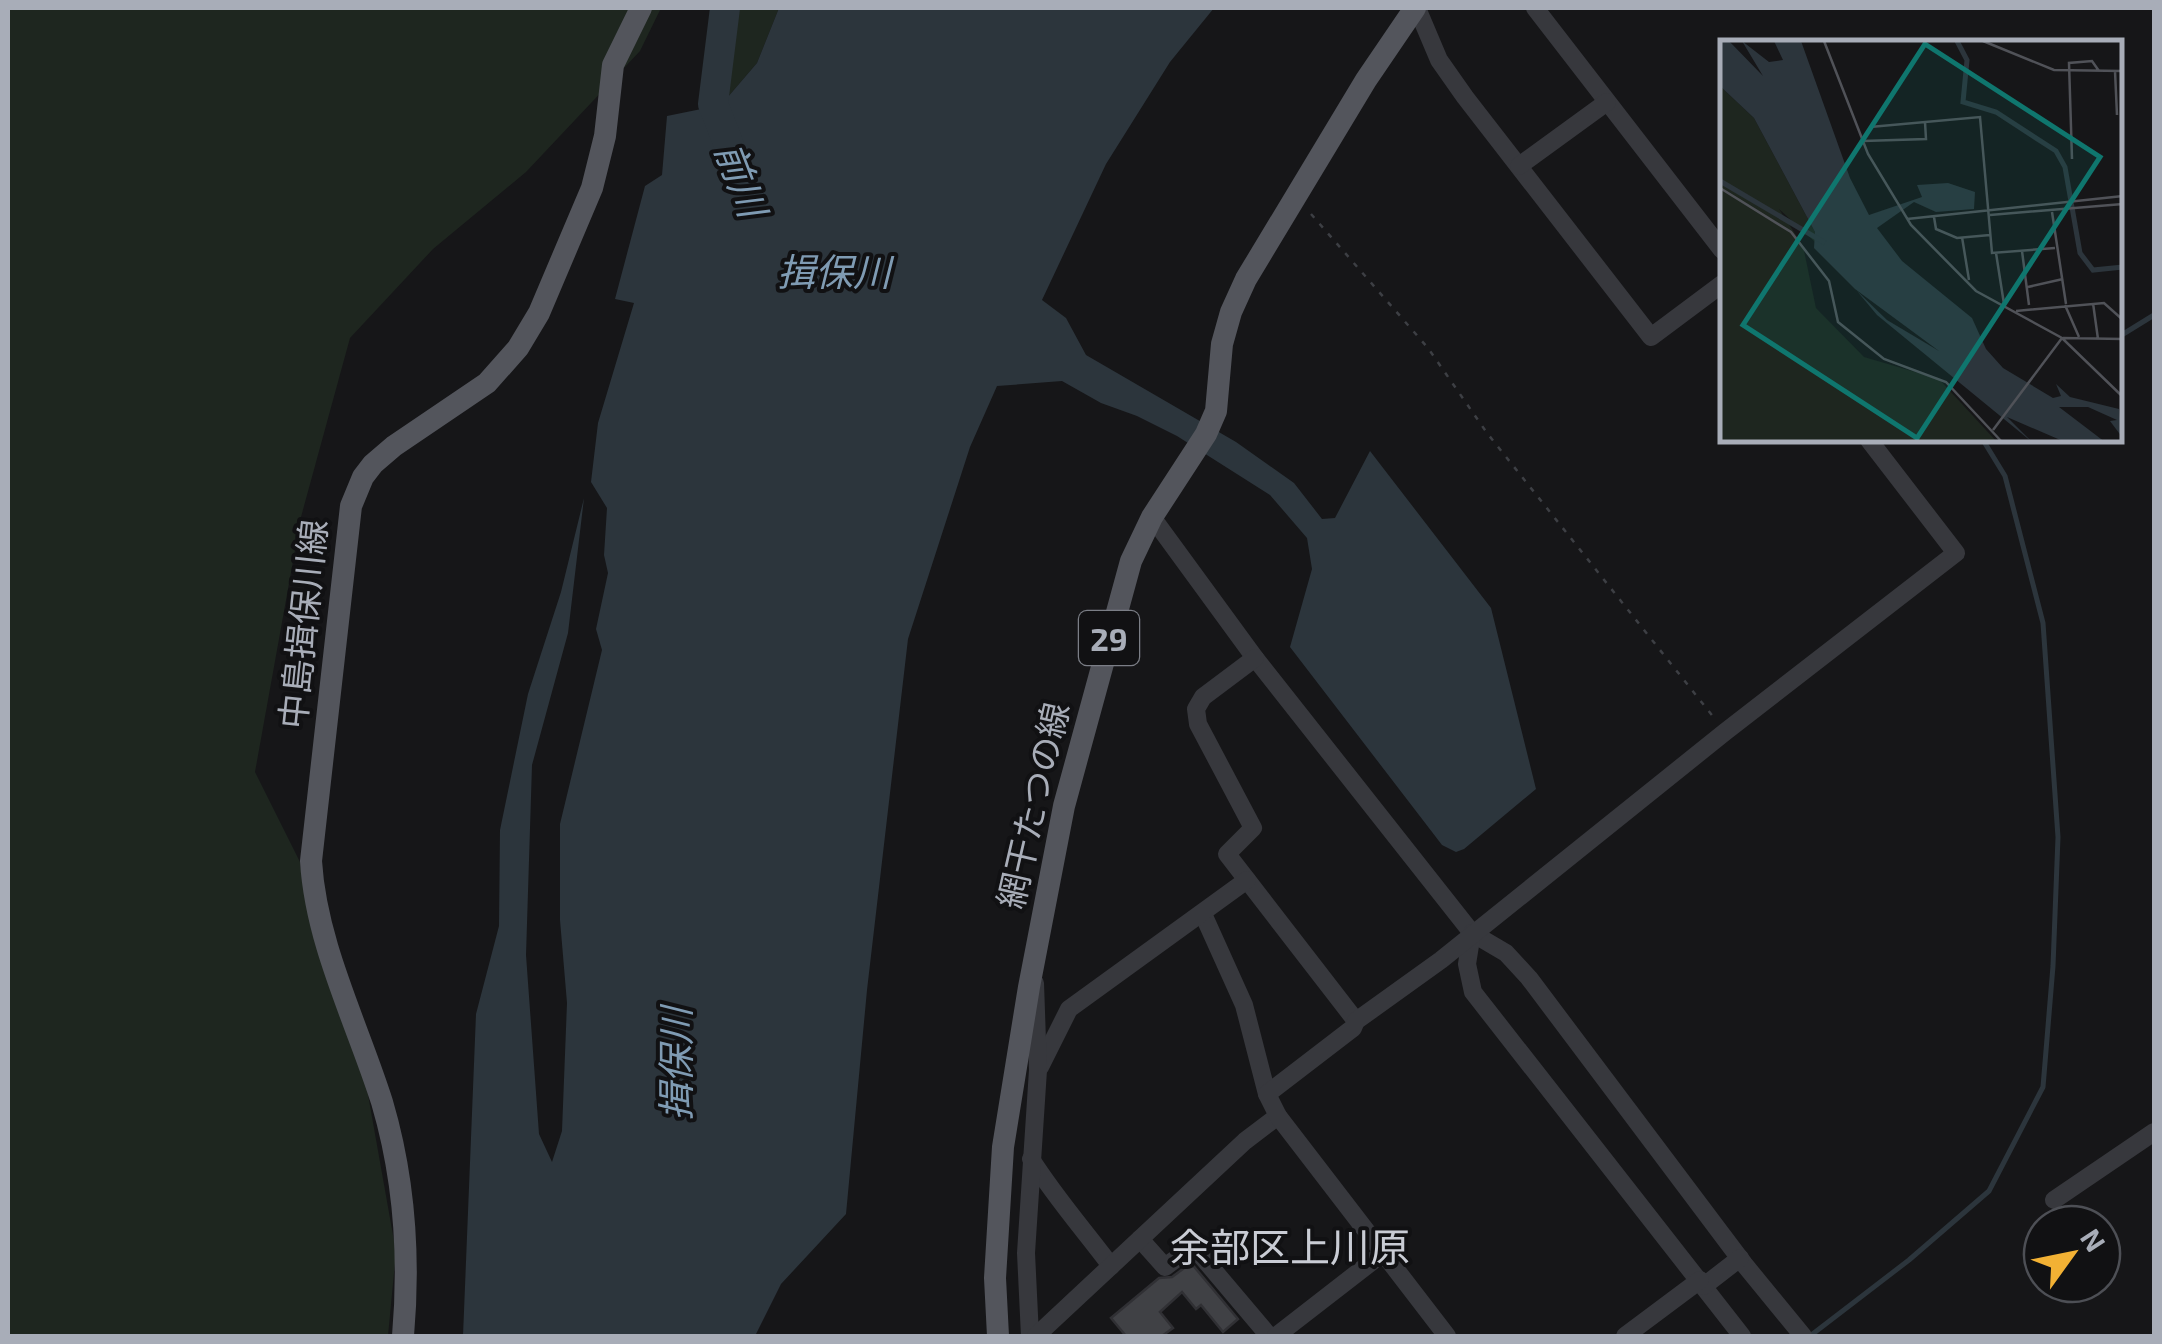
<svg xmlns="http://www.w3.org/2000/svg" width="2162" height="1344" font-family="'Exo 2','Noto Sans JP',sans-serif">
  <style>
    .green { fill: #1e261f }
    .water { fill: #2c353c }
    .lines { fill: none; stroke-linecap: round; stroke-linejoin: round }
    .stream { stroke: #2c353c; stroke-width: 5 }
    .river { stroke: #2c353c; stroke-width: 30 }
    .building { fill: #404145; stroke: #303034; stroke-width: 2.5 }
    .path { stroke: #3d3f44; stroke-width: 2.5; stroke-dasharray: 5 8; stroke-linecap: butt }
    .minor { stroke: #37383d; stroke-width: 18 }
    .major { stroke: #53555c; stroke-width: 22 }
    .labels { text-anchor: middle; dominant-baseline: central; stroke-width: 8; stroke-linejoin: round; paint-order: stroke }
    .shield { fill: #111113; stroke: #7b7e86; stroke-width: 2.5 }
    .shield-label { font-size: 32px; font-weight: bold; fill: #a8adb8 }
    .street-label { font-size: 35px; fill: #a8adb8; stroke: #111113 }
    .water-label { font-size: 38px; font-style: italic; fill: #7f9bb3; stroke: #111113 }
    .quarter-label { font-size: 40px; fill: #c9ccd4; stroke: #111113 }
    .inset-river { fill: none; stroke: #2c353c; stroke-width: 5 }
    .inset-road { fill: none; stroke: #505258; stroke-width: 2.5 }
    .view { fill: #0f766e; fill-opacity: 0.15; stroke: #0f766e; stroke-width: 5 }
    .inset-edge { fill: none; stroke: #a8adb8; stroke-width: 5 }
  </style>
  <rect width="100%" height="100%" fill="#161618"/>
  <g class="green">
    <polygon points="8,8 661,8 640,51 526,172 433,249 350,338 301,517 255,772 300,862 306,904 364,1072 396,1252 388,1336 8,1336"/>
    <polygon points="740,8 779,8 757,63 721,105 705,99 708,75"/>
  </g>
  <polygon class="water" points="779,8 1214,8 1170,62 1106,164 1042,300 1066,318 1086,355 1236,442 1294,483 1322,519 1335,518 1370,451 1491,608 1536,789 1464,849 1456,852 1442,845 1290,647 1312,569 1307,538 1270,495 1177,436 1137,416 1101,403 1062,381 997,386 970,447 908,639 867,990 846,1214 781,1284 755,1336 463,1336 476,1014 499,926 500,830 528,694 561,592 584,498 568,633 532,765 526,955 539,1134 552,1162 562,1131 567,1003 560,920 560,824 602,650 596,629 608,573 604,555 607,508 591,482 598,423 634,303 615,299 645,186 662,175 667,116 721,105 757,63"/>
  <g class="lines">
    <g class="stream">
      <polyline points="2120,336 2154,315"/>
      <polyline points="1810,1336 1909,1260 1989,1191 2043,1087 2053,966 2058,837 2043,623 2005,476 1983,440"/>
    </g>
    <polyline class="river" points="725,8 713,104 729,145"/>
  </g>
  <polygon class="building" points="1191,1263 1238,1319 1223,1332 1201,1305 1196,1309 1182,1292 1160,1312 1173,1328 1162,1336 1126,1336 1111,1318 1159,1278 1172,1277"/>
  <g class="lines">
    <polyline class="path" points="1311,214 1428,348 1487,433 1715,719"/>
    <g class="minor">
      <polyline points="1417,8 1439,60 1465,97 1651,337 1722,284"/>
      <polyline points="1535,8 1722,250"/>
      <polyline points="1519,166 1607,102"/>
      <polyline points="1152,517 1255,658 1472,933 1506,953 1529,978 1744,1264 1803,1336"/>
      <polyline points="1255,658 1203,697 1196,709 1198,724 1253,828 1227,854 1356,1021"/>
      <polyline points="1203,914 1244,1005 1267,1094"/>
      <polyline points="1472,933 1467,964 1473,992 1742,1336"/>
      <polyline points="1040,1067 1069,1009 1247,880"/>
      <path d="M1031 1159C1055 1197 1084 1230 1111 1266"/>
      <polyline points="2054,1200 2154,1132"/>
      <polyline points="1140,1239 1165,1267 1193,1246 1269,1336"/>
      <polyline points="1704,1286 1740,1258"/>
      <polyline points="1030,1336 1026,1253 1038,1070 1035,983"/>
      <polyline points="1036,1336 1245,1141 1278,1116"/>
      <polyline points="1276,1336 1383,1253"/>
      <polyline points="1447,1336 1278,1116 1267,1094 1353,1028 1356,1021 1441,960 1725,732 1956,553 1869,440"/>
      <polyline points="1625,1336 1700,1280"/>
    </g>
    <g class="major">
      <path d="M403 1336C410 1256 405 1180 382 1102 357 1023 316 944 311 861L351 506 363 477 373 464 394 446 487 383 518 348 539 313 592 188 605 136 613 65 641 8"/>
      <polyline points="998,1336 995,1278 1003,1147 1029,987 1064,806 1131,561 1152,517 1206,434 1216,411 1222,344 1231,312 1246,279 1366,80 1415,8"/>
    </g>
  </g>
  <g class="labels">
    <rect class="shield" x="1079" y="611" width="60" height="54" rx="8"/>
    <g class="shield-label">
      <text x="1109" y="638">29</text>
    </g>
    <g class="street-label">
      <text transform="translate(302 624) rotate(-84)">中島揖保川線</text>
      <text transform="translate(1032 805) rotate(-77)">網干たつの線</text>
    </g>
    <g class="water-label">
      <text transform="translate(742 179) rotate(69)">前川</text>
      <text x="834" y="271">揖保川</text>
      <text transform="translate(675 1064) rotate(-90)">揖保川</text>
    </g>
    <g class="quarter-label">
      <text x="1290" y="1246">余部区上川原</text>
    </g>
  </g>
  <g transform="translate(1720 40)">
    <rect width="402" height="402" fill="#161618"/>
    <path d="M0 46 34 78 95 192V202L59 169 83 206 96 268 144 317 219 339 277 402H0Z" fill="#1e261f"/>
    <path d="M0 1H9L43 36 22 1 49 22 63 20 54 1H81L130 138 149 175 202 157 197 145 228 143 255 152 254 169 216 172 194 162 157 188 182 221 252 278 266 309 283 328 333 358 341 356 336 344 350 357 399 369 402 397 390 381 397 380 368 367H339L385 402H345L287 377 312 402 157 275 137 251 167 280 219 311 135 249 94 208 95 192 34 78 0 46Z" fill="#2c353c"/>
    <path class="inset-river" d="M237 1 247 20 243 62 276 72 336 111 345 127 360 213 373 230 403 227M0 141 105 203"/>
    <path class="inset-road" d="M104 1 148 114 191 185 256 251 342 298 403 357M263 1 334 30 403 31M395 31 397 75M150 87 260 77 272 213 335 208M143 101 206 99 205 82M352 119 349 23 372 21 379 31M0 148 71 192 109 241 118 282 164 319 226 342 282 402M332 172 346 264M270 175 403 164M214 177 216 189 237 198 270 195M187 179 403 156M242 197 249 240M302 211 309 265M276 213 284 264M308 247 343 239M373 263 378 299M345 265 359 297M296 271 384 263 403 280M343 298 403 299M273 390 342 298"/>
    <path class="view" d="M205 4 380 117 197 398 23 285Z"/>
    <rect width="402" height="402" class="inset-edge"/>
  </g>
  <rect width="2162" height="1344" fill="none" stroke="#a8adb8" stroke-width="20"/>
  <g transform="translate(2072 1254) rotate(57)"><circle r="48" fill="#111113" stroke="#4d4f55" stroke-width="2.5"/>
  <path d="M0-8L18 38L0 25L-18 38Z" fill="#f2b134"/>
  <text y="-15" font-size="28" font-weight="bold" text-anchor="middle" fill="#a8adb8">N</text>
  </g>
</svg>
